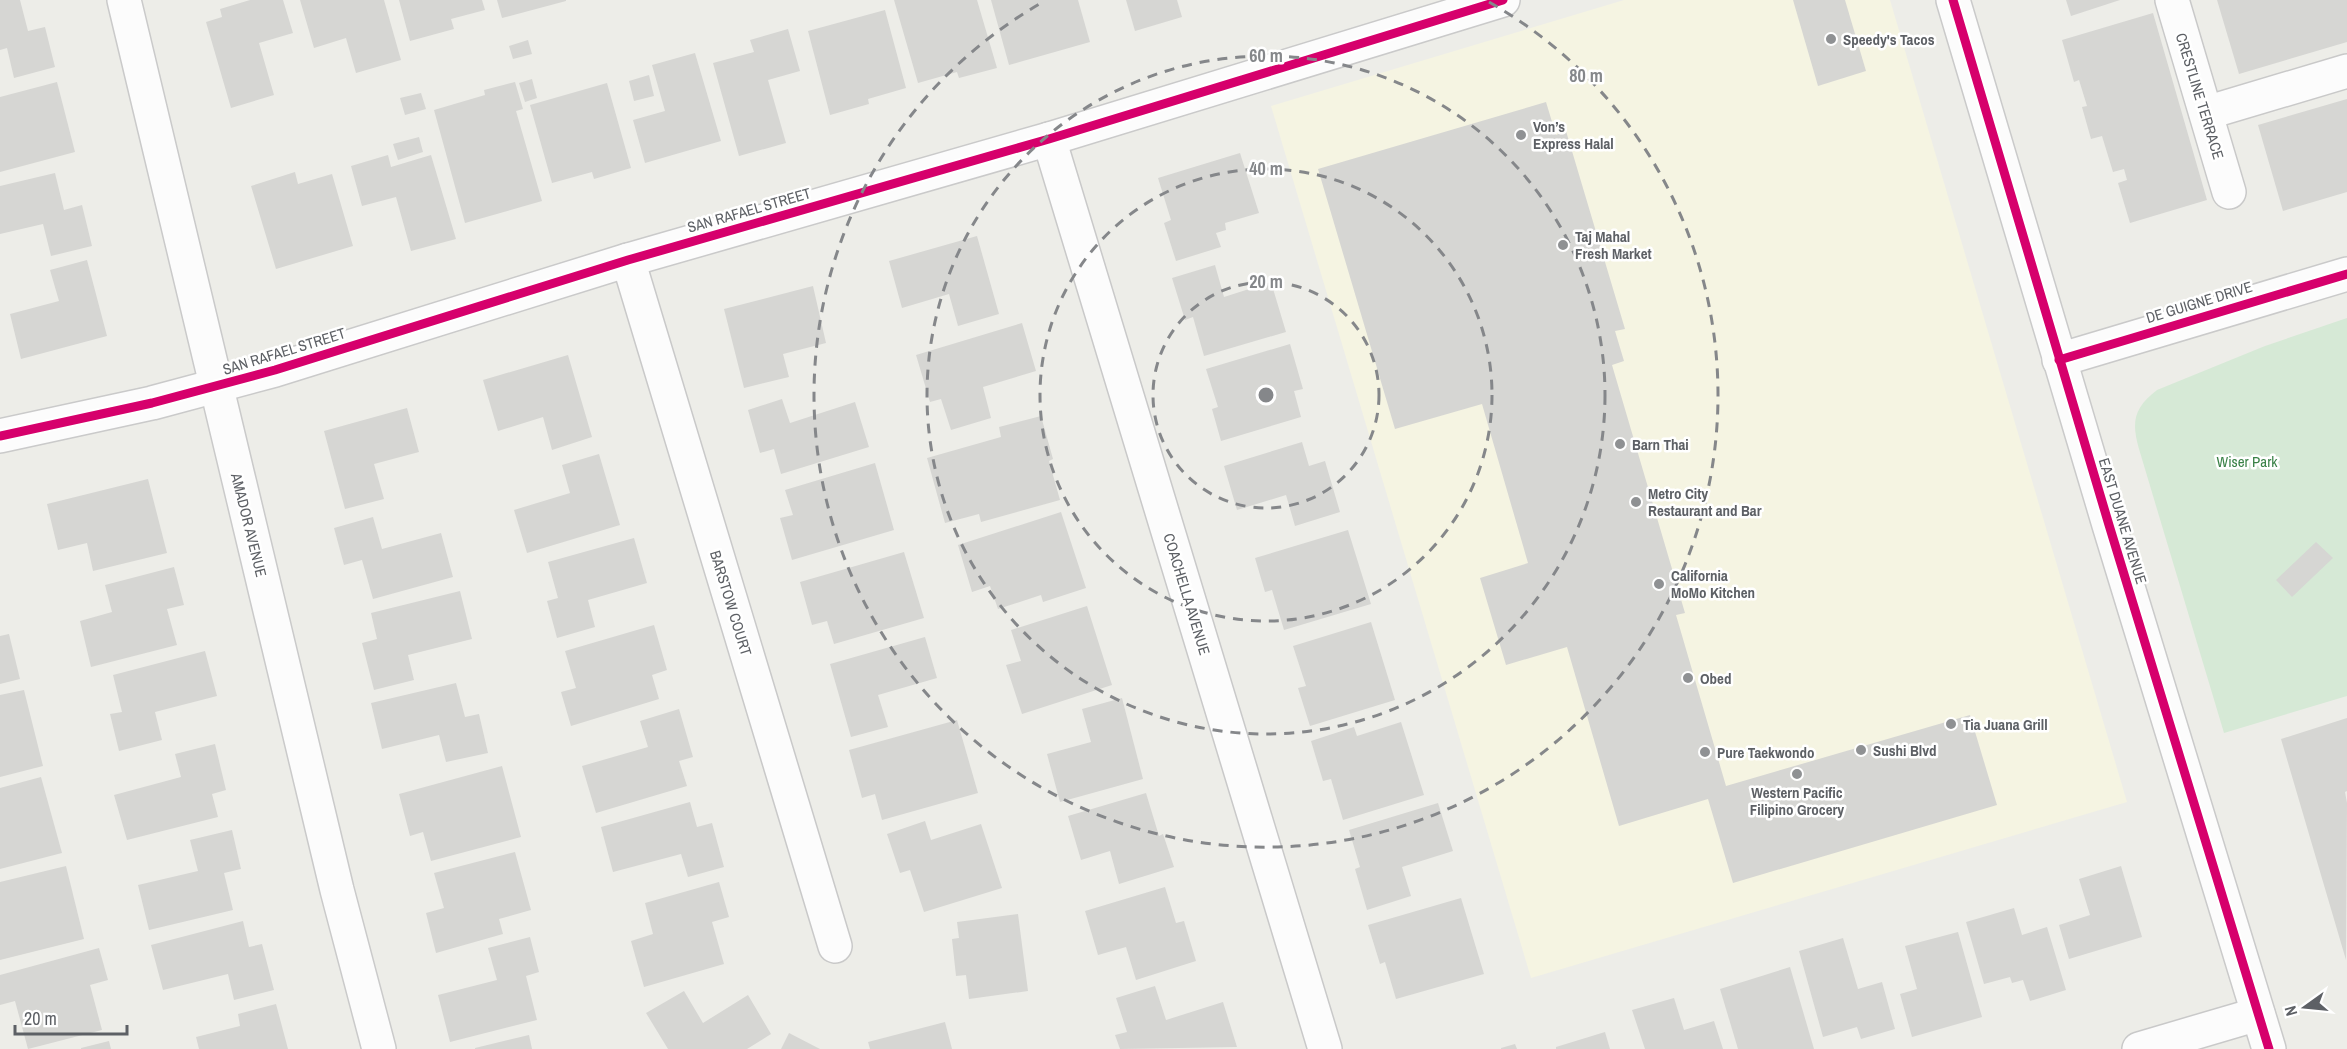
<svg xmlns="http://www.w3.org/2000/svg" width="2347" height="1049" font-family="'Archivo Narrow',sans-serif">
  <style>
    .commercial { fill: #f5f4e2 }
    .green { fill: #d6e9d6 }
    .building { fill: #d6d6d3 }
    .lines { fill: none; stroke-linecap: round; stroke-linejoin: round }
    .street-casing { stroke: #c9c9c9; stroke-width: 36 }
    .secondary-casing { stroke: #cacaca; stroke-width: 36 }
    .street { stroke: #fcfcfc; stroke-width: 33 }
    .secondary { stroke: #fcfcfc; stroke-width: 33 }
    .cycleway-casing { stroke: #fff; stroke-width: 13 }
    .cycleway { stroke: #d6006c; stroke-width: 9 }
    .ring { fill: none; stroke: #85878a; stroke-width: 3; stroke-dasharray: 10 8 }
    .poi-dot { fill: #8f9193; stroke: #fff; stroke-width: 2 }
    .labels { text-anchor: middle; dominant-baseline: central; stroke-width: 5; stroke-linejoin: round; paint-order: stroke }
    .poi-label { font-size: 15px; font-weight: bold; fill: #5d6065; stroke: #fff; text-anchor: start }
    .street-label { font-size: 15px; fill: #5d6065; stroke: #fff }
    .park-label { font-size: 15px; fill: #398146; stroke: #fff }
    .centre { fill: #85878a; stroke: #fff; stroke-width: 3 }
    .ring-label { font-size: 18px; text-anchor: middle; font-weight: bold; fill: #85878a; stroke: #fff; stroke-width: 5; stroke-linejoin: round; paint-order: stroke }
  </style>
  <rect width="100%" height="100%" fill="#edede8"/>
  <polygon class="commercial" points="1624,0 1890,0 2127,802 1531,978 1271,106"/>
  <path class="green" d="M2347 318V696L2224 733 2139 449C2131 421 2134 408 2157 390L2265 346Z"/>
  <g class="building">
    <polygon points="0,0 20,0 28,31 45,27 55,67 14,78 7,48 0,50"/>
    <polygon points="250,0 283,0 293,33 259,43 274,95 231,108 206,22 222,17 220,9"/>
    <polygon points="300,0 384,0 401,60 356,73 346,38 314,48"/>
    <polygon points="399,0 482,0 485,10 451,19 454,29 410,41"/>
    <polygon points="497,0 566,0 566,1 502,18"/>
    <polygon points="894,0 977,0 997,68 959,78 957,72 918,83"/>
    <polygon points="991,0 1078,0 1090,42 1009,65"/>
    <polygon points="1126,0 1177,0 1182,17 1135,31"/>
    <polygon points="1793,0 1845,0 1866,71 1818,86"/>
    <polygon points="2066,0 2120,0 2071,16"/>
    <polygon points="2217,0 2347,0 2347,42 2239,74"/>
    <polygon points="885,10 906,88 868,99 869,104 830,115 808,31"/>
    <polygon points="2153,13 2207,200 2130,223 2118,183 2127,180 2124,169 2113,172 2102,136 2091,139 2082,107 2087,106 2079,80 2074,82 2062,40"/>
    <polygon points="788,29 800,71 768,80 786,143 739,156 713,63 754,52 750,40"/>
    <polygon points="528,40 532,54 513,59 509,46"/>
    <polygon points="695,53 721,141 645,163 633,120 665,111 652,65"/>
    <polygon points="649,75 654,96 634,101 629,81"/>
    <polygon points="532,79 537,98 525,102 519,83"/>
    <polygon points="57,82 75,152 0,172 0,97"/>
    <polygon points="515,82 523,109 516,111 542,201 465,223 434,110 485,95 484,90"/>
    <polygon points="607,83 631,168 594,179 592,172 552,183 530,105"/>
    <polygon points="421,93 426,109 405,115 400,98"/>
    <polygon points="2347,99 2347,192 2283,211 2258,125"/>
    <polygon points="1546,102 1556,135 1566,131 1625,329 1615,331 1624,361 1612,365 1685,613 1676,615 1726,786 1970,715 1997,805 1733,883 1708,799 1619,826 1567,647 1506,665 1480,578 1528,563 1482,404 1395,429 1318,169"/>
    <polygon points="419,137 423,152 398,160 393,144"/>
    <polygon points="1240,153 1259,213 1225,223 1226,230 1216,233 1221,247 1176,261 1164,223 1171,220 1158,178"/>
    <polygon points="388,155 391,167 431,155 456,239 411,251 396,197 362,206 351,166"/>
    <polygon points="295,172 298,184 332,174 353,246 276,269 251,186"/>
    <polygon points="55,173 64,210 82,205 92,246 51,256 43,224 0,234 0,186"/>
    <polygon points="977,236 999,314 958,326 949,294 902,308 889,261"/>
    <polygon points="87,260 107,336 21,359 10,314 59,301 50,270"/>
    <polygon points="1215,265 1224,297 1271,282 1286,332 1204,356 1193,317 1185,320 1172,278"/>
    <polygon points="813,286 826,343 783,354 789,377 744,388 724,309"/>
    <polygon points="1022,323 1036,371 983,387 991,418 951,430 941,399 930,402 916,355"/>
    <polygon points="1290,344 1303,389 1294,391 1301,417 1221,441 1212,409 1218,407 1206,369"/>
    <polygon points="568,355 592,437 552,450 543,417 498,431 483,380"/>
    <polygon points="782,399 790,423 855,402 869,447 781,474 774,449 760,453 748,410"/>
    <polygon points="407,408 419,452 374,464 384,499 345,509 324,431"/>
    <polygon points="1041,416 1053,459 1049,461 1060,500 981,522 979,514 945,523 927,458 1001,437 999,427"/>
    <polygon points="1302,442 1309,466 1325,461 1340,512 1295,526 1286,495 1237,510 1224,466"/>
    <polygon points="599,454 620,525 527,553 514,510 570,493 562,465"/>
    <polygon points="875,463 894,530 792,560 780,518 793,515 785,490"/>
    <polygon points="148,479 167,553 93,571 87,543 58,550 47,504"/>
    <polygon points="1061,512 1086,588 1043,602 1041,595 998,609 990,586 972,592 958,545"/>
    <polygon points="373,517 382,549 441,533 453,577 373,599 362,560 344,565 334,528"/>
    <polygon points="1348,530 1371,604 1284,630 1272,590 1265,592 1255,558"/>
    <polygon points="634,538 647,583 588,600 595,627 557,638 547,601 558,598 548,562"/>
    <polygon points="2316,542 2333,558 2292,597 2276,580"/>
    <polygon points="904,552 924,618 834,644 827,621 812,625 800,582"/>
    <polygon points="174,567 184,605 167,609 177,645 91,667 80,621 112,612 105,585"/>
    <polygon points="460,591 472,639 408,655 414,680 374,690 362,643 377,639 371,613"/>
    <polygon points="1087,606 1112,685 1022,714 1006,665 1021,661 1011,630"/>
    <polygon points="1371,622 1395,700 1310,726 1298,688 1306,686 1293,646"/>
    <polygon points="654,625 667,670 652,675 659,699 571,726 561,692 576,688 565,651"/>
    <polygon points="9,634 20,679 0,684 0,636"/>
    <polygon points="925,637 937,678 878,695 888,727 851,737 830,664"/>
    <polygon points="205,651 217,696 155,712 162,740 119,751 110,714 122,712 113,675"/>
    <polygon points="456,683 465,717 479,714 488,753 446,762 439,735 382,749 371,703"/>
    <polygon points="24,690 43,766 0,777 0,695"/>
    <polygon points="1122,698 1143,779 1060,802 1047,754 1091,742 1082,709"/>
    <polygon points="679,709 693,757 679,761 687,786 596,813 582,766 648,747 640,721"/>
    <polygon points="2347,718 2347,791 2345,792 2347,803 2346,960 2281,739"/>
    <polygon points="957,720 978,793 882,820 875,794 862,798 849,750"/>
    <polygon points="1401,722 1424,795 1343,820 1331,779 1323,781 1311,741 1354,727 1357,736"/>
    <polygon points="215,744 226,790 212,794 218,817 127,840 114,795 181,777 175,754"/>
    <polygon points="502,766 521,837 431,861 423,832 410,836 399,794"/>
    <polygon points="41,777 62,853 0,869 0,788"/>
    <polygon points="1146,793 1159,836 1163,834 1174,867 1119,884 1110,851 1081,860 1068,816"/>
    <polygon points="690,802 697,827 712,823 724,867 688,877 681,854 613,872 601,827"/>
    <polygon points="1438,803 1453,851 1402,867 1411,896 1367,910 1355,869 1360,867 1349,830"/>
    <polygon points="925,821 931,840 981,824 1002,888 924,912 910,870 900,873 887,834"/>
    <polygon points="232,830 241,869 224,873 233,910 149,930 138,885 198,871 190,840"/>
    <polygon points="515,852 531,910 499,919 503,934 436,953 426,913 444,908 434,873"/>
    <polygon points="66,866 84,939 0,960 0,882"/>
    <polygon points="2121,866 2142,937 2069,959 2059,925 2090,915 2079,879"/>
    <polygon points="719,882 729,917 712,922 724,964 644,987 631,941 653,934 645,903"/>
    <polygon points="1165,887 1176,923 1184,921 1196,961 1136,980 1126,947 1098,955 1085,911"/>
    <polygon points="1461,898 1484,974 1396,999 1385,962 1380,964 1368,925"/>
    <polygon points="2014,908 2022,935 2047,927 2066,990 2030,1001 2023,980 2012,983 2010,977 1984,984 1966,922"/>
    <polygon points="1018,914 1028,991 969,999 966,975 956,976 952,939 959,938 957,922"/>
    <polygon points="243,921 249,947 262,944 274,990 234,1000 228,974 163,990 151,945"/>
    <polygon points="1958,932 1982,1017 1912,1037 1900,994 1917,989 1905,946"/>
    <polygon points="530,937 539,972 526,976 537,1020 450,1042 438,995 497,980 488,948"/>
    <polygon points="1843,938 1858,989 1882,982 1895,1029 1861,1039 1857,1027 1823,1037 1799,951"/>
    <polygon points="99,948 108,980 90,985 102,1030 28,1049 15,1001 0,1005 0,975"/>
    <polygon points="1790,967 1814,1049 1738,1049 1720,989"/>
    <polygon points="1155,986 1166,1020 1223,1002 1237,1047 1120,1049 1115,1035 1127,1032 1116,998"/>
    <polygon points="684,991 703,1023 748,995 771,1034 747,1049 668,1049 646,1013"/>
    <polygon points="1674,998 1684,1030 1714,1021 1723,1049 1645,1049 1632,1010"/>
    <polygon points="276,1004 288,1049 199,1049 196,1037 240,1026 238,1014"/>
    <polygon points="945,1022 952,1049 870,1049 868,1042"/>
    <polygon points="1605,1032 1610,1049 1556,1049 1556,1047"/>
    <polygon points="789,1033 820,1049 781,1049"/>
    <polygon points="529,1035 532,1049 475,1049 475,1048"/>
    <polygon points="109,1041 111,1049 81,1049 81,1048"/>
    <polygon points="1515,1044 1517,1049 1501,1049 1501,1048"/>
  </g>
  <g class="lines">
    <defs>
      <g id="street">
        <polyline points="2172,0 2229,192"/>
        <polyline points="2206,113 2347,71"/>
        <polyline points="1049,139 1325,1049"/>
        <polyline points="628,260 835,946"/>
        <polyline points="2139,1049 2258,1014"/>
      </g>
      <g id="secondary">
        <polyline points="124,0 337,890 379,1049"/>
        <polyline points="1953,0 2109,525 2269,1049"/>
        <polyline points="2059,360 2347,274"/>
        <polyline points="0,436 152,403 275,370 628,260 1049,139 1503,0"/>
      </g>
    </defs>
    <use href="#street" class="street-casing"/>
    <use href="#secondary" class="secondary-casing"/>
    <use href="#street" class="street"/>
    <use href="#secondary" class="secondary"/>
    <defs>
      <g id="cycleway">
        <polyline points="1953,0 2109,525 2269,1049"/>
        <polyline points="2059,360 2347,274"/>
        <polyline points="0,436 152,403 275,370 628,260 1049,139 1503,0"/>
      </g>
    </defs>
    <use href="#cycleway" class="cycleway-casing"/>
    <use href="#cycleway" class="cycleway"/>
  </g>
  <g class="ring">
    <circle cx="1266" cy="395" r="113"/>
    <circle cx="1266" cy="395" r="226"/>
    <circle cx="1266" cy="395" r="339"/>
    <path d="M1489 2A452 452 0 1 1 1043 2"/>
  </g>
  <g class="poi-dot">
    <circle cx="1831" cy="39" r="6"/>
    <circle cx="1521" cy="135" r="6"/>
    <circle cx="1563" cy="245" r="6"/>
    <circle cx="1620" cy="444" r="6"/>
    <circle cx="1636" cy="502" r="6"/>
    <circle cx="1659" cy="584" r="6"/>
    <circle cx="1688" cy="678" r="6"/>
    <circle cx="1951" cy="724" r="6"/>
    <circle cx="1861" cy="750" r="6"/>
    <circle cx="1705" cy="752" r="6"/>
    <circle cx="1797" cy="774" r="6"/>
  </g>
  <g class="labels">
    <g class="poi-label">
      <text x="1843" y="39">Speedy's Tacos</text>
      <text x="1533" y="126">Von’s<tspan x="1533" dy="17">Express Halal</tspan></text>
      <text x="1575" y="236">Taj Mahal<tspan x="1575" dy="17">Fresh Market</tspan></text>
      <text x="1632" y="444">Barn Thai</text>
      <text x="1648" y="493">Metro City<tspan x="1648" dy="17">Restaurant and Bar</tspan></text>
      <text x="1671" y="575">California<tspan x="1671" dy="17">MoMo Kitchen</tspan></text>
      <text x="1700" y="678">Obed</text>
      <text x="1963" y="724">Tia Juana Grill</text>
      <text x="1873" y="750">Sushi Blvd</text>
      <text x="1717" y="752">Pure Taekwondo</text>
      <text x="1797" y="792" text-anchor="middle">Western Pacific<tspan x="1797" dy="17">Filipino Grocery</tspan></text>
    </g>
    <g class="street-label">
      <text transform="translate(2200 96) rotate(73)">CRESTLINE TERRACE</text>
      <text transform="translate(749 210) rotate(-16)">SAN RAFAEL STREET</text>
      <text transform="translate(2199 302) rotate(-17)">DE GUIGNE DRIVE</text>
      <text transform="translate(284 351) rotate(-17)">SAN RAFAEL STREET</text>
      <text transform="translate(2123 521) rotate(73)">EAST DUANE AVENUE</text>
      <text transform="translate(249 525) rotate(76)">AMADOR AVENUE</text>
      <text transform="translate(1187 594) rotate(73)">COACHELLA AVENUE</text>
      <text transform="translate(731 603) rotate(73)">BARSTOW COURT</text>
    </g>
    <g class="park-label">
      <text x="2247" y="461">Wiser Park</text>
    </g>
  </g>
  <circle cx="1266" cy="395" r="9" class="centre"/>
  <g class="ring-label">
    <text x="1266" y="62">60 m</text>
    <text x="1586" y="82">80 m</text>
    <text x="1266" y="175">40 m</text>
    <text x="1266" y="288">20 m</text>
  </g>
  <g transform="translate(2305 1007) rotate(255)" stroke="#ffffff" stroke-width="4.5" paint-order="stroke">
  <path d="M0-4.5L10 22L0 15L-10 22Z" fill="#5d6065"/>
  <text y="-9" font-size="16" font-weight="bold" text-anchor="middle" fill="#5d6065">N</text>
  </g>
  <path d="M15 1025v9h112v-9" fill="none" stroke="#5d6065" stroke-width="3"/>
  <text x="24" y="1025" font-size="18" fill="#5d6065" stroke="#ffffff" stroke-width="4.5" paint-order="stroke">20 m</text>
</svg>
